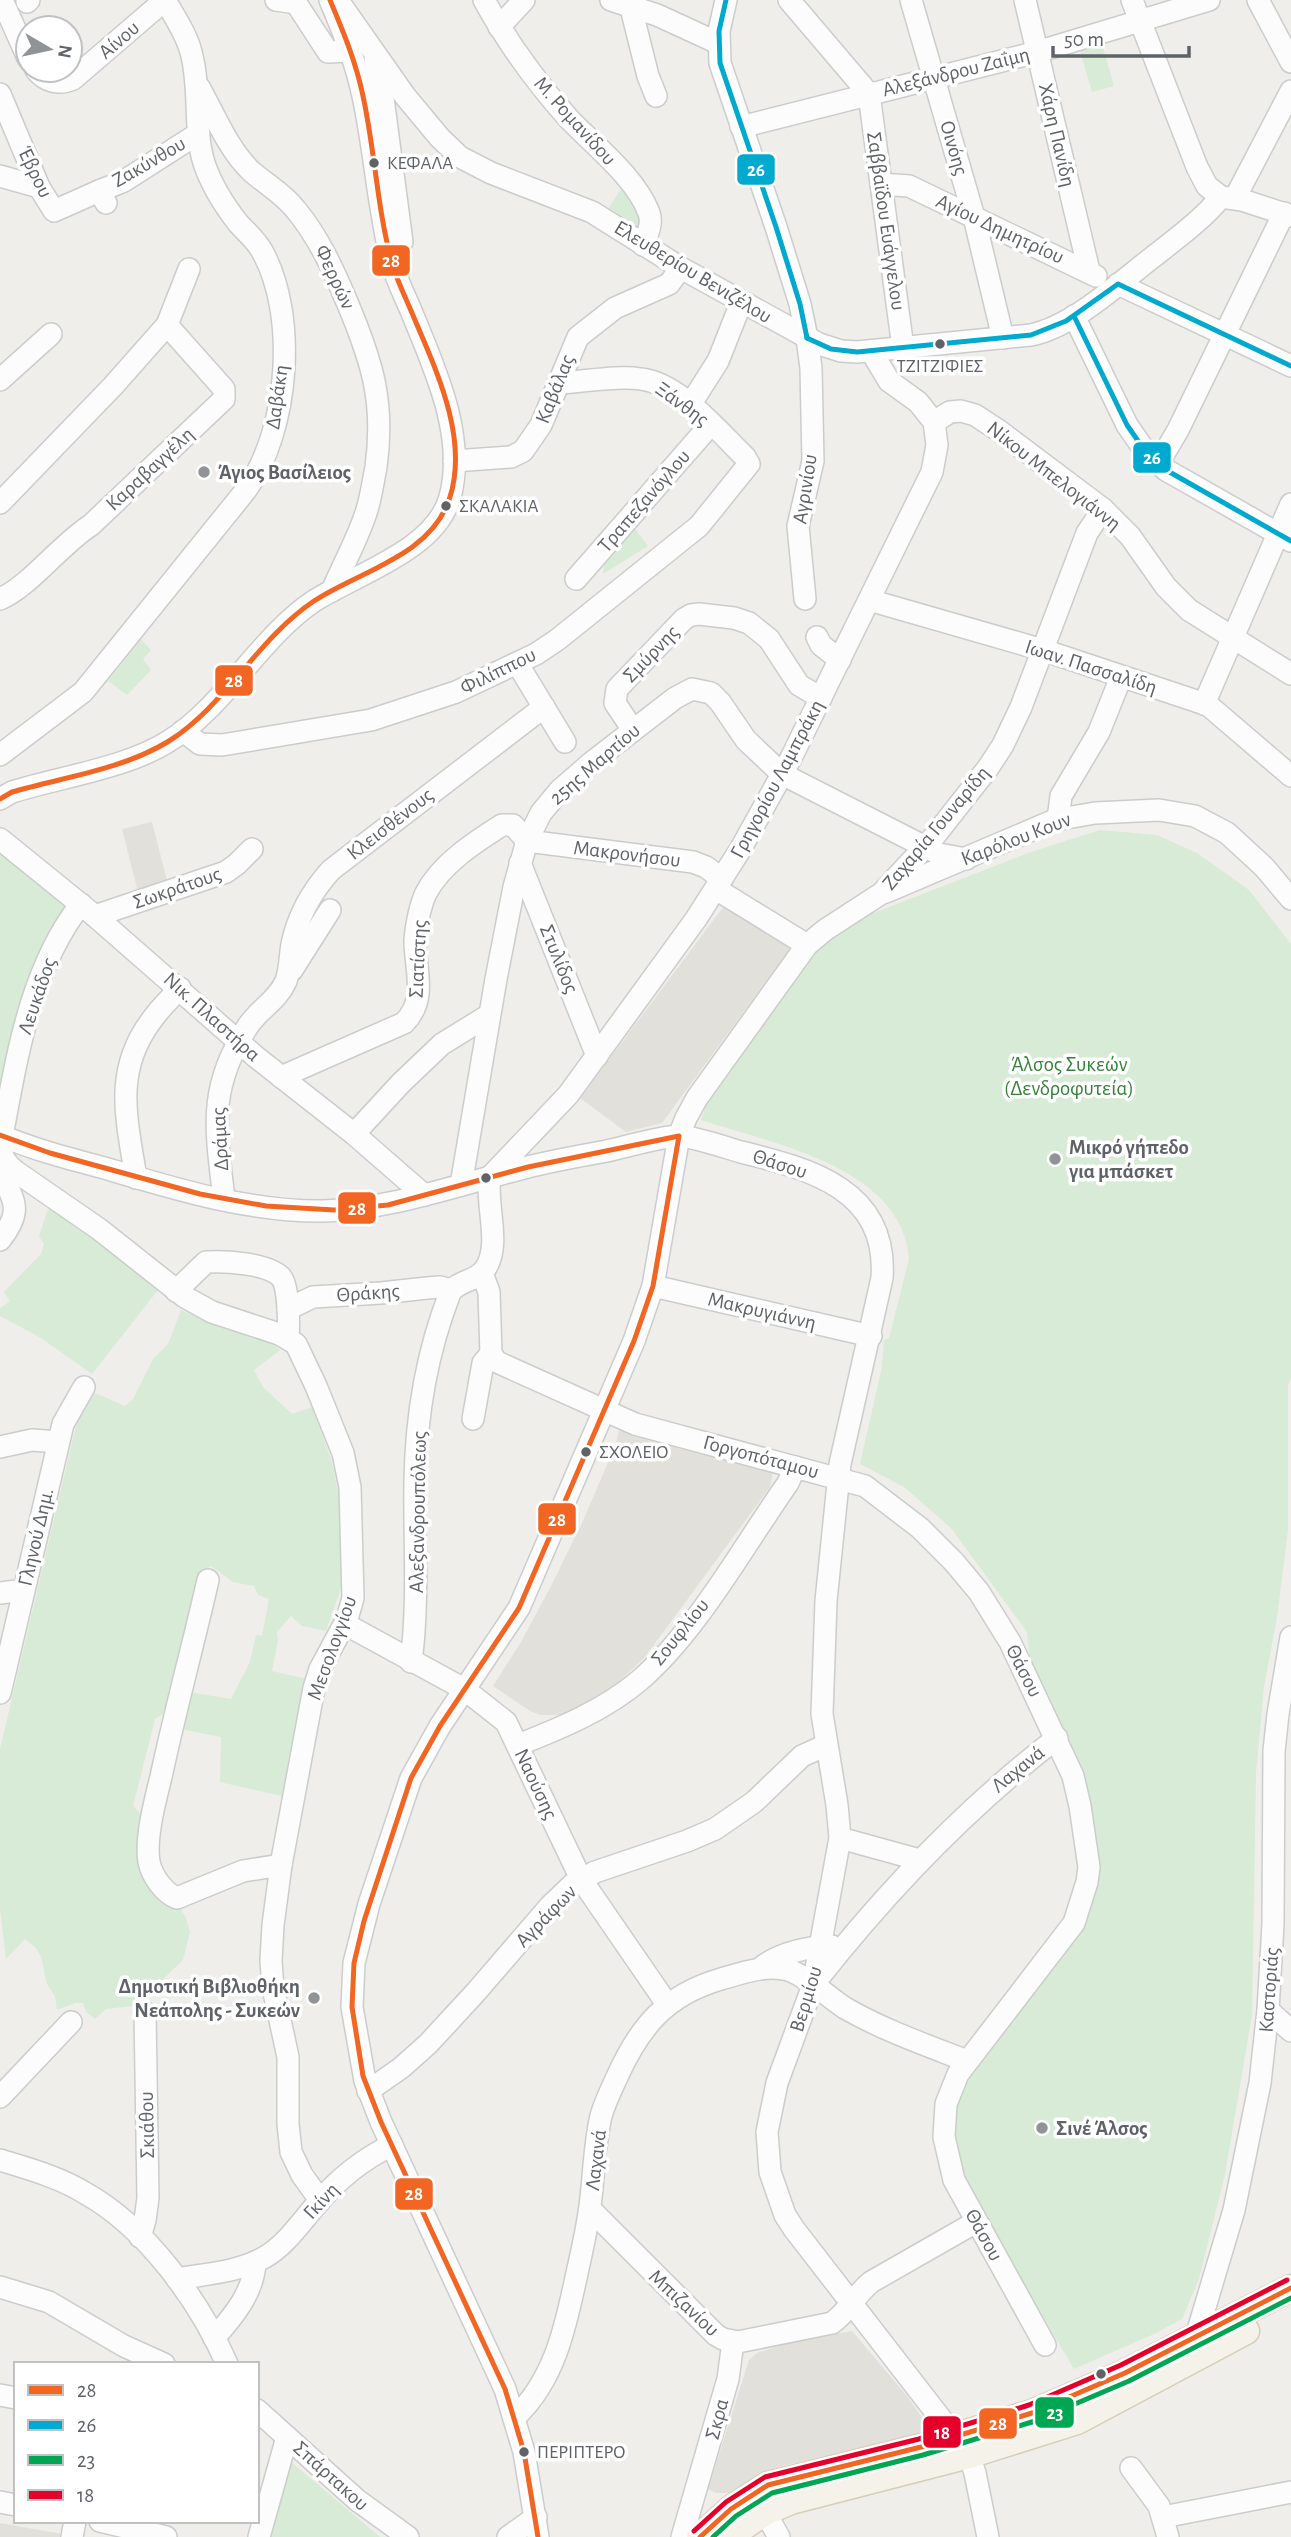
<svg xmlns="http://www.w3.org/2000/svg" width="1291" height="2537" font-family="'Alegreya Sans',sans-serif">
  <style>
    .education { fill: #e2e0da }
    .green { fill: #d8ebd6 }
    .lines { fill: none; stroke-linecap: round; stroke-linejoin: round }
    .minor-casing { stroke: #cbcccc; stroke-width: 24 }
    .major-casing { stroke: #d7ceb8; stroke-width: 29 }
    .minor { stroke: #fdfcfc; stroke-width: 21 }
    .major { stroke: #f4f2e9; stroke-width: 26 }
    .bus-1-casing { stroke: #fff; stroke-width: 10 }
    .bus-2-casing { stroke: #fff; stroke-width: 10 }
    .bus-3-casing { stroke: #fff; stroke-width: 10 }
    .bus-4-casing { stroke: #fff; stroke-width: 10 }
    .bus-1 { stroke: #f26522; stroke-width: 5 }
    .bus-2 { stroke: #00a9ce; stroke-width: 5 }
    .bus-3 { stroke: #00a651; stroke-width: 5 }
    .bus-4 { stroke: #e4002b; stroke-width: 5 }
    .bus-dot { fill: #5f6368; stroke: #fff; stroke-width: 2.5 }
    .poi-dot { fill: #919496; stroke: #fff; stroke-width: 2.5 }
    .labels { text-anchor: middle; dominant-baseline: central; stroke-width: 7; stroke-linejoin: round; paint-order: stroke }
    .bus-label { font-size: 19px; fill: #5f6368; stroke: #fff; text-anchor: start }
    .street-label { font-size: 21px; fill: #5f6368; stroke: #fff }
    .poi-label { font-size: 21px; font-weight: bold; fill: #5f6368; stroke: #fff; text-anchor: start }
    .park-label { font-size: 21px; fill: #348238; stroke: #fff }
    .line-badge { stroke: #fff; stroke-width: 2.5 }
    .badge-label { font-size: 19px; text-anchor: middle; font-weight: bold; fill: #fff }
  </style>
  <rect width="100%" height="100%" fill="#efeeea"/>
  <g class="education">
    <polygon points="152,822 167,881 138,892 122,829"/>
    <polygon points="724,906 792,946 662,1123 626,1132 580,1098"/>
    <polygon points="619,1430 774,1468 770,1487 645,1657 612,1688 597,1698 566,1715 540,1715 530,1711 493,1686 521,1642 551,1586 582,1523 616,1444"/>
    <polygon points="852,2331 907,2396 933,2433 786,2465 760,2475 730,2493 716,2493 708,2489 749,2360 757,2353 791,2342"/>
    <polygon points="0,2523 62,2534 61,2537 0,2537"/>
  </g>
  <g class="green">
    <polygon points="1101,41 1114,86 1092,92 1079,48"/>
    <polygon points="621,189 645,218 635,227 608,209"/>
    <polygon points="633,526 648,546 603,574 606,546"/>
    <polygon points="141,639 151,650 143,659 151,670 127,695 108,681"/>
    <path d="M1100 830 1157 835 1197 853 1249 890 1291 944V1377L1288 1386V1530L1277 1617 1264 1687 1256 1773 1252 2015 1225 2174 1199 2279 1182 2319 1154 2334 1074 2369 969 2192 955 2155 954 2123 964 2082 1079 1930 1095 1894 1099 1870 1087 1790 1083 1769 1030 1661 1027 1632 951 1528 904 1487 860 1464 882 1367 884 1340 889 1338 909 1259C903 1167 771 1143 701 1120L711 1091 815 950 871 914 1028 853Z"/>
    <polygon points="0,851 68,906 0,1109"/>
    <polygon points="50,1203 161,1286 92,1374 41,1338 0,1316 0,1308 10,1301 4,1292 41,1254 44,1244 39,1236"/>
    <polygon points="181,1310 214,1325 267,1341 280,1350 254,1370 263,1387 292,1414 312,1407 331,1459 341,1504 344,1568 342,1585 326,1631 302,1626 291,1616 277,1632 278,1640 272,1671 307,1679 290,1750 282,1796 220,1782 221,1737 180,1729 189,1692 231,1699 250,1662 256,1635 262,1636 269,1599 258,1595 254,1586 233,1582 211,1566 205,1569 201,1576 166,1712 155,1719 133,1806 143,1817 139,1867 166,1903 180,1908 186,1918 190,1932 183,1960 140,2001 132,2006 106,2009 95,2019 86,2012 83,2003 75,2003 57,2010 55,1996 47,1984 41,1957 36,1948 25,1939 6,1959 0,1909 0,1749 78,1417 95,1393 125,1406 133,1399 153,1359 168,1344"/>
    <polygon points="291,2462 380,2537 270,2537"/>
  </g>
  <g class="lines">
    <defs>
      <g id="minor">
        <polyline points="2,0 28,58"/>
        <polyline points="276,0 296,3 328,52 351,51"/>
        <path d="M484 0C507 42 537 83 569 119 595 146 636 178 649 213 653 224 647 235 643 245"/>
        <polyline points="611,0 657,15 718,43"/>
        <polyline points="629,0 648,76 656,96"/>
        <polyline points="726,0 719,31 720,63 776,227 800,304 807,338 811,368 813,461 798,526 805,599"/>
        <polyline points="789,0 869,94 903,348"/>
        <polyline points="911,0 974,217 1003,338"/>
        <polyline points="1025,0 1089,271"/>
        <polyline points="1132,0 1197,167 1207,186 1221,197 1242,200 1291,216"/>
        <polyline points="1258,0 1291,62"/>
        <polyline points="27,2 29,0"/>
        <path d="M339 2 405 96 440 138 460 157 491 173 592 212 681 268 819 344 841 351 857 352 1031 335C1074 326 1119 283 1153 257 1177 238 1202 220 1221 197"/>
        <polyline points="499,27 524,0"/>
        <polyline points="375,60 383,98 402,242"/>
        <path d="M199 87C214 114 229 151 252 172 267 185 284 194 296 210 319 238 333 269 347 302 372 361 385 402 376 467 373 482 371 498 366 513 357 540 343 565 332 591"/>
        <polyline points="0,94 39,187 54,211 99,191 106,203"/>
        <polyline points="741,127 1037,52 1209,0"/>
        <polyline points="0,176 39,187"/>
        <polyline points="881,184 909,186 1096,276"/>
        <polyline points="99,191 124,181 199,133"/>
        <polyline points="1235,198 1291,91"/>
        <polyline points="1118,284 1291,366"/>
        <polyline points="1074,316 1127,425 1145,451 1166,470 1291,541"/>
        <polyline points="0,380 51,334"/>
        <polyline points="690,405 718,361 741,303"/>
        <polyline points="934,422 950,412 961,411 975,415 998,430 1103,509 1130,536 1166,587 1189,610 1291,674"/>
        <polyline points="454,461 511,457 523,451 541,425 578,337 615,308 669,284 681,268"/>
        <polyline points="1158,464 1178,430 1284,213"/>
        <polyline points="0,503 113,386 167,325 189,269"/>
        <polyline points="576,579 711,424"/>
        <path d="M0 599C30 586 61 544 91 525L224 399V389L167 325"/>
        <polyline points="869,600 1043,650 1208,705 1291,776"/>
        <polyline points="817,637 821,645 840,660"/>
        <polyline points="517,663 565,742"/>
        <polyline points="1204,704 1291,504"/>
        <polyline points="633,730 615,703 617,689 684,619 691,615 699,614 734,618 749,623 769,639 799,685 821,698"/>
        <path d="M183 731 200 744 222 745 371 720 456 692 536 654 557 640 699 526 749 464 745 457C718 431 679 383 641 379 616 375 584 382 558 383"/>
        <path d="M0 755 83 692 246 490C289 431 298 315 262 251 256 240 246 232 238 223 224 205 211 184 204 163 193 127 201 88 191 52 186 33 174 16 165 0L73 79C59 85 46 82 36 70"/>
        <path d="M0 799 12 792C60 777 127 768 169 741 225 706 260 637 314 601 356 574 436 550 450 497 466 438 436 371 414 318 407 300 397 282 392 263 378 209 375 151 363 96 356 62 343 31 330 0"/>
        <polyline points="1058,819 1061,796 1099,732 1121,677"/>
        <polyline points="0,839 95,916 256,1057 354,1134 424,1195"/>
        <polyline points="520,863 597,1056"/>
        <polyline points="716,889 807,945"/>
        <polyline points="886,892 1055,820 1095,813 1159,810 1195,816 1227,833 1264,867 1291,899"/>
        <path d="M81 904C30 969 17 1057 2 1136 0 1153 2 1160 15 1171L99 1229 185 1297 212 1312 279 1334 296 1344 316 1386 343 1453 350 1487 353 1598 347 1619 320 1669 314 1688 281 1865 273 1925 271 1961 273 1988 288 2057V2124L291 2152 302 2175 320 2200"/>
        <polyline points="95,916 226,872 237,864 252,849"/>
        <polyline points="292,970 330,910"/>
        <path d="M281 1077 404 1023C428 999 415 970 415 940 416 926 420 906 426 893 441 864 475 842 502 825H513L527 841 693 862 706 867 722 879"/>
        <polyline points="354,1134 401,1083 442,1044 489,1015"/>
        <path d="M0 1135C32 1149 67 1158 101 1167 172 1188 248 1212 323 1211 392 1209 457 1185 524 1168 551 1161 579 1156 607 1151 625 1147 663 1136 679 1136 695 1137 724 1147 741 1152 811 1169 888 1190 882 1278L840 1464 826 1601 822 1714 837 1805 840 1838 813 1985 777 2083 767 2132 770 2172 785 2215 794 2229 969 2455 975 2473 988 2537"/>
        <path d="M136 1178C127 1120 113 1072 151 1021 159 1009 170 999 180 988"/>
        <polyline points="461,1185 496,979 514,887 527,841 541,813 560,790 591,763 675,698 692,689 711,693 720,702 746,740 782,774 939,854 966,859"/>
        <path d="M224 1199C216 1129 207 1089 248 1026 259 1009 278 1000 286 981 290 970 290 956 292 944 298 916 312 891 331 870L544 707"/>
        <path d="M0 1240C32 1200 0 1196 5 1162"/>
        <polyline points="482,1273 489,1292 491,1354 497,1362 635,1424 865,1486 920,1528 954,1562 979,1592 1010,1642 1073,1776 1080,1806 1089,1867 1087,1882 1074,1923 958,2074 946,2104 944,2137 954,2180 1045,2345"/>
        <polyline points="653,1286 871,1336"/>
        <path d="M176 1291 206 1262C225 1261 267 1263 281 1277 289 1287 289 1324 288 1337"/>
        <polyline points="288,1309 313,1297 381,1293 427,1288 440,1287 451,1290"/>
        <polyline points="473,1419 483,1363 491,1354"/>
        <polyline points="0,1447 32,1440 58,1442"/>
        <path d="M208 1580C193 1646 175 1711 161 1777 155 1801 145 1838 149 1862 152 1876 164 1893 177 1898L243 1871 281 1865"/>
        <polyline points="0,1593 24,1590"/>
        <polyline points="345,1624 464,1689 506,1722 581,1879 667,2004"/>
        <path d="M411 1662C419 1601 414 1542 415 1481 416 1418 427 1352 450 1293 458 1280 476 1282 485 1269 502 1245 485 1204 490 1177L568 1095 696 919 740 850 791 758 932 472 937 445 934 422 918 402 889 381 871 351"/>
        <polyline points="0,1693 63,1424 84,1387"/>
        <path d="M518 1745C561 1728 605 1710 640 1680 698 1630 744 1545 788 1483L795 1467"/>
        <polyline points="840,1838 920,1860"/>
        <path d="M763 1966C783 1952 808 1947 832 1946"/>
        <path d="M816 1981C887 1891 966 1808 1057 1738"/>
        <polyline points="1268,2010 1291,2031"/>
        <polyline points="368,2091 401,2068 428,2044 476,1992 550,1906 572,1885 595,1872 687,1841 715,1829 754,1802 802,1756 826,1745"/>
        <polyline points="0,2097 71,2022"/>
        <path d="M0 2160C29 2169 59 2177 85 2193 146 2227 199 2300 227 2364"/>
        <path d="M590 2209 716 2335 723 2339 738 2342 832 2323C848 2312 856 2294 871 2282L976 2222"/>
        <polyline points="140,2237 145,2220 148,2198 145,2012"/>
        <path d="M177 2279C205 2274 240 2272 265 2257 286 2245 301 2222 317 2204 338 2179 363 2159 392 2145"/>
        <polyline points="0,2287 49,2302 124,2346 164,2364"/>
        <polyline points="1196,2337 1234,2210 1260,2083 1268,2010 1273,1924 1274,1751 1278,1714 1291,1637"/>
        <path d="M214 2338C233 2317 254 2292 255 2262"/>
        <polyline points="0,2395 16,2398"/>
        <polyline points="257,2410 357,2500 408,2537"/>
        <path d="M515 2417C555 2380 566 2325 577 2273 582 2251 587 2229 590 2206 594 2176 594 2146 601 2116 605 2102 611 2090 617 2077 640 2026 666 1995 721 1979 742 1973 767 1964 788 1970 804 1974 829 1998 845 2008 883 2030 926 2045 967 2061"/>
        <polyline points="1131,2468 1159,2506 1168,2537"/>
        <polyline points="0,2502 16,2505"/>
        <polyline points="765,2512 779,2537"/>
        <polyline points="1163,2517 1291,2492"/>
        <polyline points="100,2521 166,2537"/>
        <polyline points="72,2537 75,2521"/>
        <polyline points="259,2537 287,2437"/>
        <polyline points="508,2537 536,2517"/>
        <polyline points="538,2537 524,2452 505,2389 381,2122 365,2081 352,2007 354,1963 369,1904 411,1778 440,1726 519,1608 634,1341 653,1286 679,1136 686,1118 697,1098 807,945 825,930 882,893 933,838 988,768 1003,745 1021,707 1087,533 1103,509"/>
        <polyline points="682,2537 728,2379 733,2342"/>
      </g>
      <g id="major">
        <polyline points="700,2537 731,2509 768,2485 921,2447 1032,2413 1125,2373 1291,2288"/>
        <polyline points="728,2537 765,2512 791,2501 969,2455 1077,2421 1246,2331"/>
      </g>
    </defs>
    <use href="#minor" class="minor-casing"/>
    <use href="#major" class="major-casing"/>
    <use href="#minor" class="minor"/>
    <use href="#major" class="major"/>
    <defs>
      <g id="bus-1">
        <path d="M0 799 12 792C64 777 122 770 169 741 226 705 257 639 314 601 359 571 432 556 450 497 469 436 435 368 412 313 405 296 397 281 392 263 377 208 375 151 363 96 356 62 343 31 330 0"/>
        <polyline points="0,1135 50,1153 200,1194 266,1206 334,1210 388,1205 528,1167 679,1136 653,1286 634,1341 519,1608 440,1726 411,1778 364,1921 354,1963 352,2007 363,2076 381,2122 505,2389 524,2452 538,2537"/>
        <polyline points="700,2537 731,2509 768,2485 921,2447 1032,2413 1125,2373 1291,2288"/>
      </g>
      <g id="bus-2">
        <polyline points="726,0 719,31 720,63 776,227 800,304 807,338"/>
        <polyline points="1074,316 1127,425 1145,451 1166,470 1291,541"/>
        <polyline points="807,338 831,349 857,352 1031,335 1066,321 1118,284 1291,366"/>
      </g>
      <polyline id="bus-3" points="713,2537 736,2516 772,2493 923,2455 1035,2421 1129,2381 1291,2298"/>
      <polyline id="bus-4" points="694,2531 726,2502 765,2477 919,2439 1029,2405 1121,2365 1287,2280"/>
    </defs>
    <use href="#bus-1" class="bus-1-casing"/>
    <use href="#bus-2" class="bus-2-casing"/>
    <use href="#bus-3" class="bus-3-casing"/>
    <use href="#bus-4" class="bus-4-casing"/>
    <use href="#bus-1" class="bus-1"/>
    <use href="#bus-2" class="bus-2"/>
    <use href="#bus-3" class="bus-3"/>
    <use href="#bus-4" class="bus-4"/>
  </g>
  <g class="bus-dot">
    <circle cx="374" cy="163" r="6"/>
    <circle cx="940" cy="344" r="6"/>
    <circle cx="446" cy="506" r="6"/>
    <circle cx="486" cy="1178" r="6"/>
    <circle cx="586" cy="1452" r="6"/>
    <circle cx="1101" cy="2374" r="6"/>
    <circle cx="524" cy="2452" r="6"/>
  </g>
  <g class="poi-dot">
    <circle cx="204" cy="472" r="7"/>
    <circle cx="1055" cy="1159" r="7"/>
    <circle cx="314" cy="1998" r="7"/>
    <circle cx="1042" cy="2128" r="7"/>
  </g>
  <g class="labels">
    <g class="bus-label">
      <text x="387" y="163">ΚΕΦΑΛΑ</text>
      <text x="940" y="366" text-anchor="middle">ΤΖΙΤΖΙΦΙΕΣ</text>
      <text x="459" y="506">ΣΚΑΛΑΚΙΑ</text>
      <text x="599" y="1452">ΣΧΟΛΕΙΟ</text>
      <text x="537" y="2452">ΠΕΡΙΠΤΕΡΟ</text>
    </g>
    <g class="street-label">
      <text transform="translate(119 40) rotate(-41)">Αίνου</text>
      <text transform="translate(956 72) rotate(-14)">Αλεξάνδρου Ζαΐμη</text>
      <text transform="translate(575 121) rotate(48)">Μ. Ρομανίδου</text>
      <text transform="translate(1057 135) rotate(77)">Χάρη Πανίδη</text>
      <text transform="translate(954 148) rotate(74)">Οινόης</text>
      <text transform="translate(149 162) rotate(-30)">Ζακύνθου</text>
      <text transform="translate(35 172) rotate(64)">Έβρου</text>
      <text transform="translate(886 221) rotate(82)">Σαββαϊδου Ευάγγελου</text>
      <text transform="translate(1000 229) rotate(25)">Αγίου Δημητρίου</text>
      <text transform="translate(693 272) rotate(31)">Ελευθερίου Βενιζέλου</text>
      <text transform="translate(335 277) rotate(65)">Φερρών</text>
      <text transform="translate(555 389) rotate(-68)">Καβάλας</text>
      <text transform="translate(277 397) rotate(-82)">Δαβάκη</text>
      <text transform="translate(682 404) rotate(36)">Ξάνθης</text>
      <text transform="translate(150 469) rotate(-43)">Καραβαγγέλη</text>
      <text transform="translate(1054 476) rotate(38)">Νίκου Μπελογιάννη</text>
      <text transform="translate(805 489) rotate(-81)">Αγρινίου</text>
      <text transform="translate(644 501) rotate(-49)">Τραπεζανόγλου</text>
      <text transform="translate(651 654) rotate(-46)">Σμύρνης</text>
      <text transform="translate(1091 667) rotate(18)">Ιωαν. Πασσαλίδη</text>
      <text transform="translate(498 671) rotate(-26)">Φιλίππου</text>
      <text transform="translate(595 764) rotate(-41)">25ης Μαρτίου</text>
      <text transform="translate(777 779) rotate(-62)">Γρηγορίου Λαμπράκη</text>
      <text transform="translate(390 824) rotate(-38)">Κλεισθένους</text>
      <text transform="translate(936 828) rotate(-50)">Ζαχαρία Γουναρίδη</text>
      <text transform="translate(1016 839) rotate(-21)">Καρόλου Κουν</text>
      <text transform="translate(627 854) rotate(7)">Μακρονήσου</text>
      <text transform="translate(177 888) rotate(-19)">Σωκράτους</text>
      <text transform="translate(418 959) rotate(-87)">Σιατίστης</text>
      <text transform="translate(559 959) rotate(68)">Στυλίδος</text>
      <text transform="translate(37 996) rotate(-71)">Λευκάδος</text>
      <text transform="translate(212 1017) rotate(42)">Νικ. Πλαστήρα</text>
      <text transform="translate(220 1139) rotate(-93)">Δράμας</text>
      <text transform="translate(780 1164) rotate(18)">Θάσου</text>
      <text transform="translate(368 1293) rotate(-4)">Θράκης</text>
      <text transform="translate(762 1311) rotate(13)">Μακρυγιάννη</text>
      <text transform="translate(761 1457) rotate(15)">Γοργοπόταμου</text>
      <text transform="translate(418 1512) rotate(-89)">Αλεξανδρουπόλεως</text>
      <text transform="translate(36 1537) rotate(-77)">Γληνού Δημ.</text>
      <text transform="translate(680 1632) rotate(-51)">Σουφλίου</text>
      <text transform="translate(332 1648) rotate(-70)">Μεσολογγίου</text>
      <text transform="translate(1024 1671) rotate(63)">Θάσου</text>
      <text transform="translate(1018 1769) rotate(-39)">Λαχανά</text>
      <text transform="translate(536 1784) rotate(65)">Ναούσης</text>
      <text transform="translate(546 1916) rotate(-46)">Αγράφων</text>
      <text transform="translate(1269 1990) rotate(-86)">Καστοριάς</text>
      <text transform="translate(806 1999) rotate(-73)">Βερμίου</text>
      <text transform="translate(147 2125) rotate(-91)">Σκιάθου</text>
      <text transform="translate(596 2160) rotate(-83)">Λαχανά</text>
      <text transform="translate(321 2201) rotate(-47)">Γκίνη</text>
      <text transform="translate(984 2235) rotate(61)">Θάσου</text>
      <text transform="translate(684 2303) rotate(43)">Μπιζανίου</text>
      <text transform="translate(717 2419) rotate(-75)">Σκρα</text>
      <text transform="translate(331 2476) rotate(42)">Σπάρτακου</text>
    </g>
    <g class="poi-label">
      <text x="218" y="472">Άγιος Βασίλειος</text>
      <text x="1069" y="1147">Μικρό γήπεδο<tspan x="1069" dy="24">για μπάσκετ</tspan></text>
      <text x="300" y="1986" text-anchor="end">Δημοτική Βιβλιοθήκη<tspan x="300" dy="24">Νεάπολης - Συκεών</tspan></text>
      <text x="1056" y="2128">Σινέ Άλσος</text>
    </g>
    <g class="park-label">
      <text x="1069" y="1064">Άλσος Συκεών<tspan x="1069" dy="24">(Δενδροφυτεία)</tspan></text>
    </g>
  </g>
  <g class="line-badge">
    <rect x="736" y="153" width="40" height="33" rx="7" fill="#00a9ce"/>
    <rect x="371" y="244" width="40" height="33" rx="7" fill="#f26522"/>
    <rect x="1132" y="441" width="40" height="33" rx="7" fill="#00a9ce"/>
    <rect x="214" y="664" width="40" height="33" rx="7" fill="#f26522"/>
    <rect x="337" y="1191" width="40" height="34" rx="7" fill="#f26522"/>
    <rect x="537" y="1502" width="40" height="34" rx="7" fill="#f26522"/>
    <rect x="394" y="2177" width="40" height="34" rx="7" fill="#f26522"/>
    <rect x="1034" y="2396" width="41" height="33" rx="7" fill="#00a651"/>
    <rect x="978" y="2407" width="40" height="33" rx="7" fill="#f26522"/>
    <rect x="922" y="2415" width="40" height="34" rx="7" fill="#e4002b"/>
  </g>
  <g class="badge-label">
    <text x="756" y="176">26</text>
    <text x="391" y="267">28</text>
    <text x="1152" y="464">26</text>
    <text x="234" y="687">28</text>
    <text x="357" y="1215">28</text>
    <text x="557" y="1526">28</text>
    <text x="414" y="2200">28</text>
    <text x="1055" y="2419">23</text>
    <text x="998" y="2430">28</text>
    <text x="942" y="2439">18</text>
  </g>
  <rect x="14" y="2362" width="245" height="161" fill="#ffffff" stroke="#bfc1c3" stroke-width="2"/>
  <rect x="28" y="2385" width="35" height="10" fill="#f26522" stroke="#bfc1c3" stroke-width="2"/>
  <text x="77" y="2397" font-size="21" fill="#5f6368">28</text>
  <rect x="28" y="2420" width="35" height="10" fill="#00a9ce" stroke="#bfc1c3" stroke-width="2"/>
  <text x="77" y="2432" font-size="21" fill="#5f6368">26</text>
  <rect x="28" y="2455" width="35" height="10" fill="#00a651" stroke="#bfc1c3" stroke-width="2"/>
  <text x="77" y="2467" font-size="21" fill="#5f6368">23</text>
  <rect x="28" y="2490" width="35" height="10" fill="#e4002b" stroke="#bfc1c3" stroke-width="2"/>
  <text x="77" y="2502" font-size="21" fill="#5f6368">18</text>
  <g transform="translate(49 49) rotate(99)"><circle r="33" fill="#ffffff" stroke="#bfc1c3" stroke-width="2"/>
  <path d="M0-5L12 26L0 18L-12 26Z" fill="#919496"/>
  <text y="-10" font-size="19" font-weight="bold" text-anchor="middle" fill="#5f6368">N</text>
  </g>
  <path d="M1053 46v10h136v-10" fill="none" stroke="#5f6368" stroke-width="3.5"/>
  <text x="1064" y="46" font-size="21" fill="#5f6368" stroke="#ffffff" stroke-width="5" paint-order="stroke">50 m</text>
</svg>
